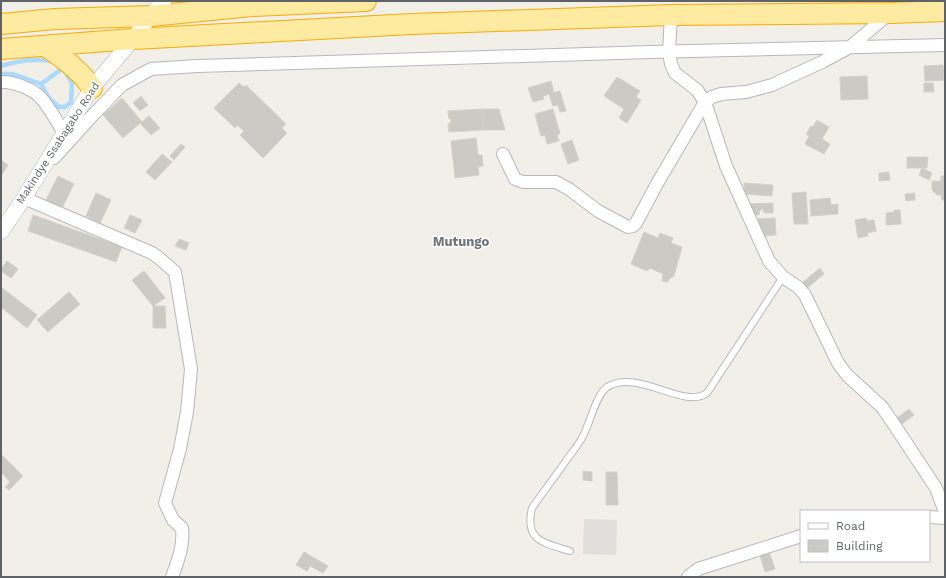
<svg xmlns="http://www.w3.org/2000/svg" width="946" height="578" font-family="'Work Sans',sans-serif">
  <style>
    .industrial { fill: #e0deda }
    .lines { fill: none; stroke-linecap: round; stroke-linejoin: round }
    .stream { stroke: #aadaff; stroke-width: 4.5 }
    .building { fill: #cccac5; stroke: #d6d1c6 }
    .service-casing { stroke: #b5b8bc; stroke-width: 8 }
    .minor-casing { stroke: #b5b8bc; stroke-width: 14 }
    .tertiary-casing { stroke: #b5b8bc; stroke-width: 16 }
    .trunk-casing { stroke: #f9ab00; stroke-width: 22 }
    .service { stroke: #fff; stroke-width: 6 }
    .minor { stroke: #fff; stroke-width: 12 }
    .tertiary { stroke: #fff; stroke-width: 15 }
    .trunk { stroke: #feeaa1; stroke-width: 20 }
    .labels { text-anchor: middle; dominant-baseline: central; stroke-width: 3; stroke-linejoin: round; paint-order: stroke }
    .street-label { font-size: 11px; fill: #5f6368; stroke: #fff }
    .quarter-label { font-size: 13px; font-weight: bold; fill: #70757a; stroke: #fff }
  </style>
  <rect width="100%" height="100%" fill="#f1efe8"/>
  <polygon class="industrial" points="584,519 617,520 616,555 583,554"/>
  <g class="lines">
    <g class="stream">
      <path d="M1 66C19 61 36 57 55 62"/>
      <polyline points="1,74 13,74 41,84 49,98 59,107 65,107 71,102 72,83 65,71"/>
      <polyline points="41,84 63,68"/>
    </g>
  </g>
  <g class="building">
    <polygon points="943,65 944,80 925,81 924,66"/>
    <polygon points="867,76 868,99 841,100 840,77"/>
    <polygon points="617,77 640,91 636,97 641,100 627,123 619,118 624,109 604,96"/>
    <polygon points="551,81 554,93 543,96 544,99 533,102 528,88"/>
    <polygon points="239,83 244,87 246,85 286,124 282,128 287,133 263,158 240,135 244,131 237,125 235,128 214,108"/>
    <polygon points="924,83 933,83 934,92 924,92"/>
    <polygon points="560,91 566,111 560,112 558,105 553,106 549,94"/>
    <polygon points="141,96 148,105 140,111 133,103"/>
    <polygon points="122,98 142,122 149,116 160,128 151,135 140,123 123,138 103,115"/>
    <polygon points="482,109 499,109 505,130 483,130"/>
    <polygon points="482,109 483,130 449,132 448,124 451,123 451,119 449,119 448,111"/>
    <polygon points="553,109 560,134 557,135 559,141 547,144 545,135 541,136 535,114"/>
    <polygon points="817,120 829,127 822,139 830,144 824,154 805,144 809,136 806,134 811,126 813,127"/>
    <polygon points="476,138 478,155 482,155 483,166 478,167 479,175 455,178 451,141"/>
    <polygon points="572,140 579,160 568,164 561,144"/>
    <polygon points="181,144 185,147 174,160 170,156"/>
    <polygon points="162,154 172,162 155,180 146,172"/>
    <polygon points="907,157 928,157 927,168 907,168"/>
    <polygon points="1,160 8,165 1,176"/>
    <polygon points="922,168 932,173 929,180 919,175"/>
    <polygon points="889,172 890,180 879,181 879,173"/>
    <polygon points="58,176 74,184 61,210 45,202"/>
    <polygon points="941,176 945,176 945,200 942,200 941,195 937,195 932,190 932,181 941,181"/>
    <polygon points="744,183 773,185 772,196 744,194"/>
    <polygon points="806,192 808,224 794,224 792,193"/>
    <polygon points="96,193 111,200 100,223 86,216"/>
    <polygon points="915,193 915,200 906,201 905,194"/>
    <polygon points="830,198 831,205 838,204 838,214 811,216 810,200"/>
    <polygon points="773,203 773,213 764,213 763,209 760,210 759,215 752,215 749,204"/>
    <polygon points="894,210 900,210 901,224 886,225 886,213 894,212"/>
    <polygon points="33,215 122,247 116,262 28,231"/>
    <polygon points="130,215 142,220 135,233 124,228"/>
    <polygon points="775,218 776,235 762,236 762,229 758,229 757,219"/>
    <polygon points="866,218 867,221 874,220 876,231 867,233 868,236 858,238 855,220"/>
    <polygon points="644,232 658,238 660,233 673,238 671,243 682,247 674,276 669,279 668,282 662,281 663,274 650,268 647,271 631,264"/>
    <polygon points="179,239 189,243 186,250 175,246"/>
    <polygon points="7,261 18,269 11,278 1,271 1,269"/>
    <polygon points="820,268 824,274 806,289 802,283"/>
    <polygon points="144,271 165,298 153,306 132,280"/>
    <polygon points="1,287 37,315 27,328 1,307"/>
    <polygon points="69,292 80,304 48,332 37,320"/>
    <polygon points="153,306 165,306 166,328 153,328"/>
    <polygon points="909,409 914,415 902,424 897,418"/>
    <polygon points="1,454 23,476 9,490 5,487 10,482 1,472"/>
    <polygon points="583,471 592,472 592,481 583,480"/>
    <polygon points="606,472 617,472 618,505 606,505"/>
    <polygon points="768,549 775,569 765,572 759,552"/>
    <polygon points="304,552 328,566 323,573 310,566 307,571 296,565"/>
  </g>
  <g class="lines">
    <defs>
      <path id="service" d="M570 551C544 543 524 541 532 508 544 491 556 475 568 458 573 451 579 444 583 436 590 423 596 395 607 387 638 368 684 410 707 393L783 277"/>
      <g id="minor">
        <polyline points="671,15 669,52 671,64 675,73 697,90 705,102 726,166 769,261 783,277 798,287 805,295 838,363 847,375 882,407 893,423 936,488 945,512"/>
        <path d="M1 82C13 81 33 89 41 98 50 108 57 122 64 133"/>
        <polyline points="503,154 515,179 523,182 556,182 569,189 598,211 628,227 633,226 636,223 658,182 705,102 712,97 721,94 746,92 772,85 822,62 850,47 890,13"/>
        <polyline points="54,158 92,116 122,85 151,69 197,66 650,52 945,45"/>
        <path d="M24 198 152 253 159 258 175 272 191 369 187 412 180 449 165 503 173 520 182 528C184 546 178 560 172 577"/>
        <polyline points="929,517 945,518"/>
        <polyline points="688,577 698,569 801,536"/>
      </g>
      <polyline id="tertiary" points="1,232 24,198 92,88 133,39 150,16 164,1"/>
      <g id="trunk">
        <polyline points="1,24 55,19 150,16 252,6 366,1"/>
        <path d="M45 46C62 57 81 71 92 88"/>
        <polyline points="1,49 133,39 412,24 671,15 890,13 945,11"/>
      </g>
    </defs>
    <use href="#service" class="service-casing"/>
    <use href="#minor" class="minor-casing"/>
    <use href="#tertiary" class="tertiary-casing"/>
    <use href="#trunk" class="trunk-casing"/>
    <use href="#service" class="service"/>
    <use href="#minor" class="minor"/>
    <use href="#tertiary" class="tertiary"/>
    <use href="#trunk" class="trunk"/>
  </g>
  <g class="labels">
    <g class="street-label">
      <text transform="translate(58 143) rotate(-57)">Makindye Ssabagabo Road</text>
    </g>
    <g class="quarter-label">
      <text x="461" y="241">Mutungo</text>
    </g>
  </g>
  <rect width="946" height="578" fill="none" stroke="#5f6368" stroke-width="4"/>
  <rect x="800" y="510" width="130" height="52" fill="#ffffff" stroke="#bfc1c3"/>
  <rect x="808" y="523" width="20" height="6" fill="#ffffff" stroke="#bfc1c3"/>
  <text x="836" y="530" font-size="12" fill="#5f6368">Road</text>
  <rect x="808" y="540" width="20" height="12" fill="#cccac5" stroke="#bfc1c3"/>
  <text x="836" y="550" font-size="12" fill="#5f6368">Building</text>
</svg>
